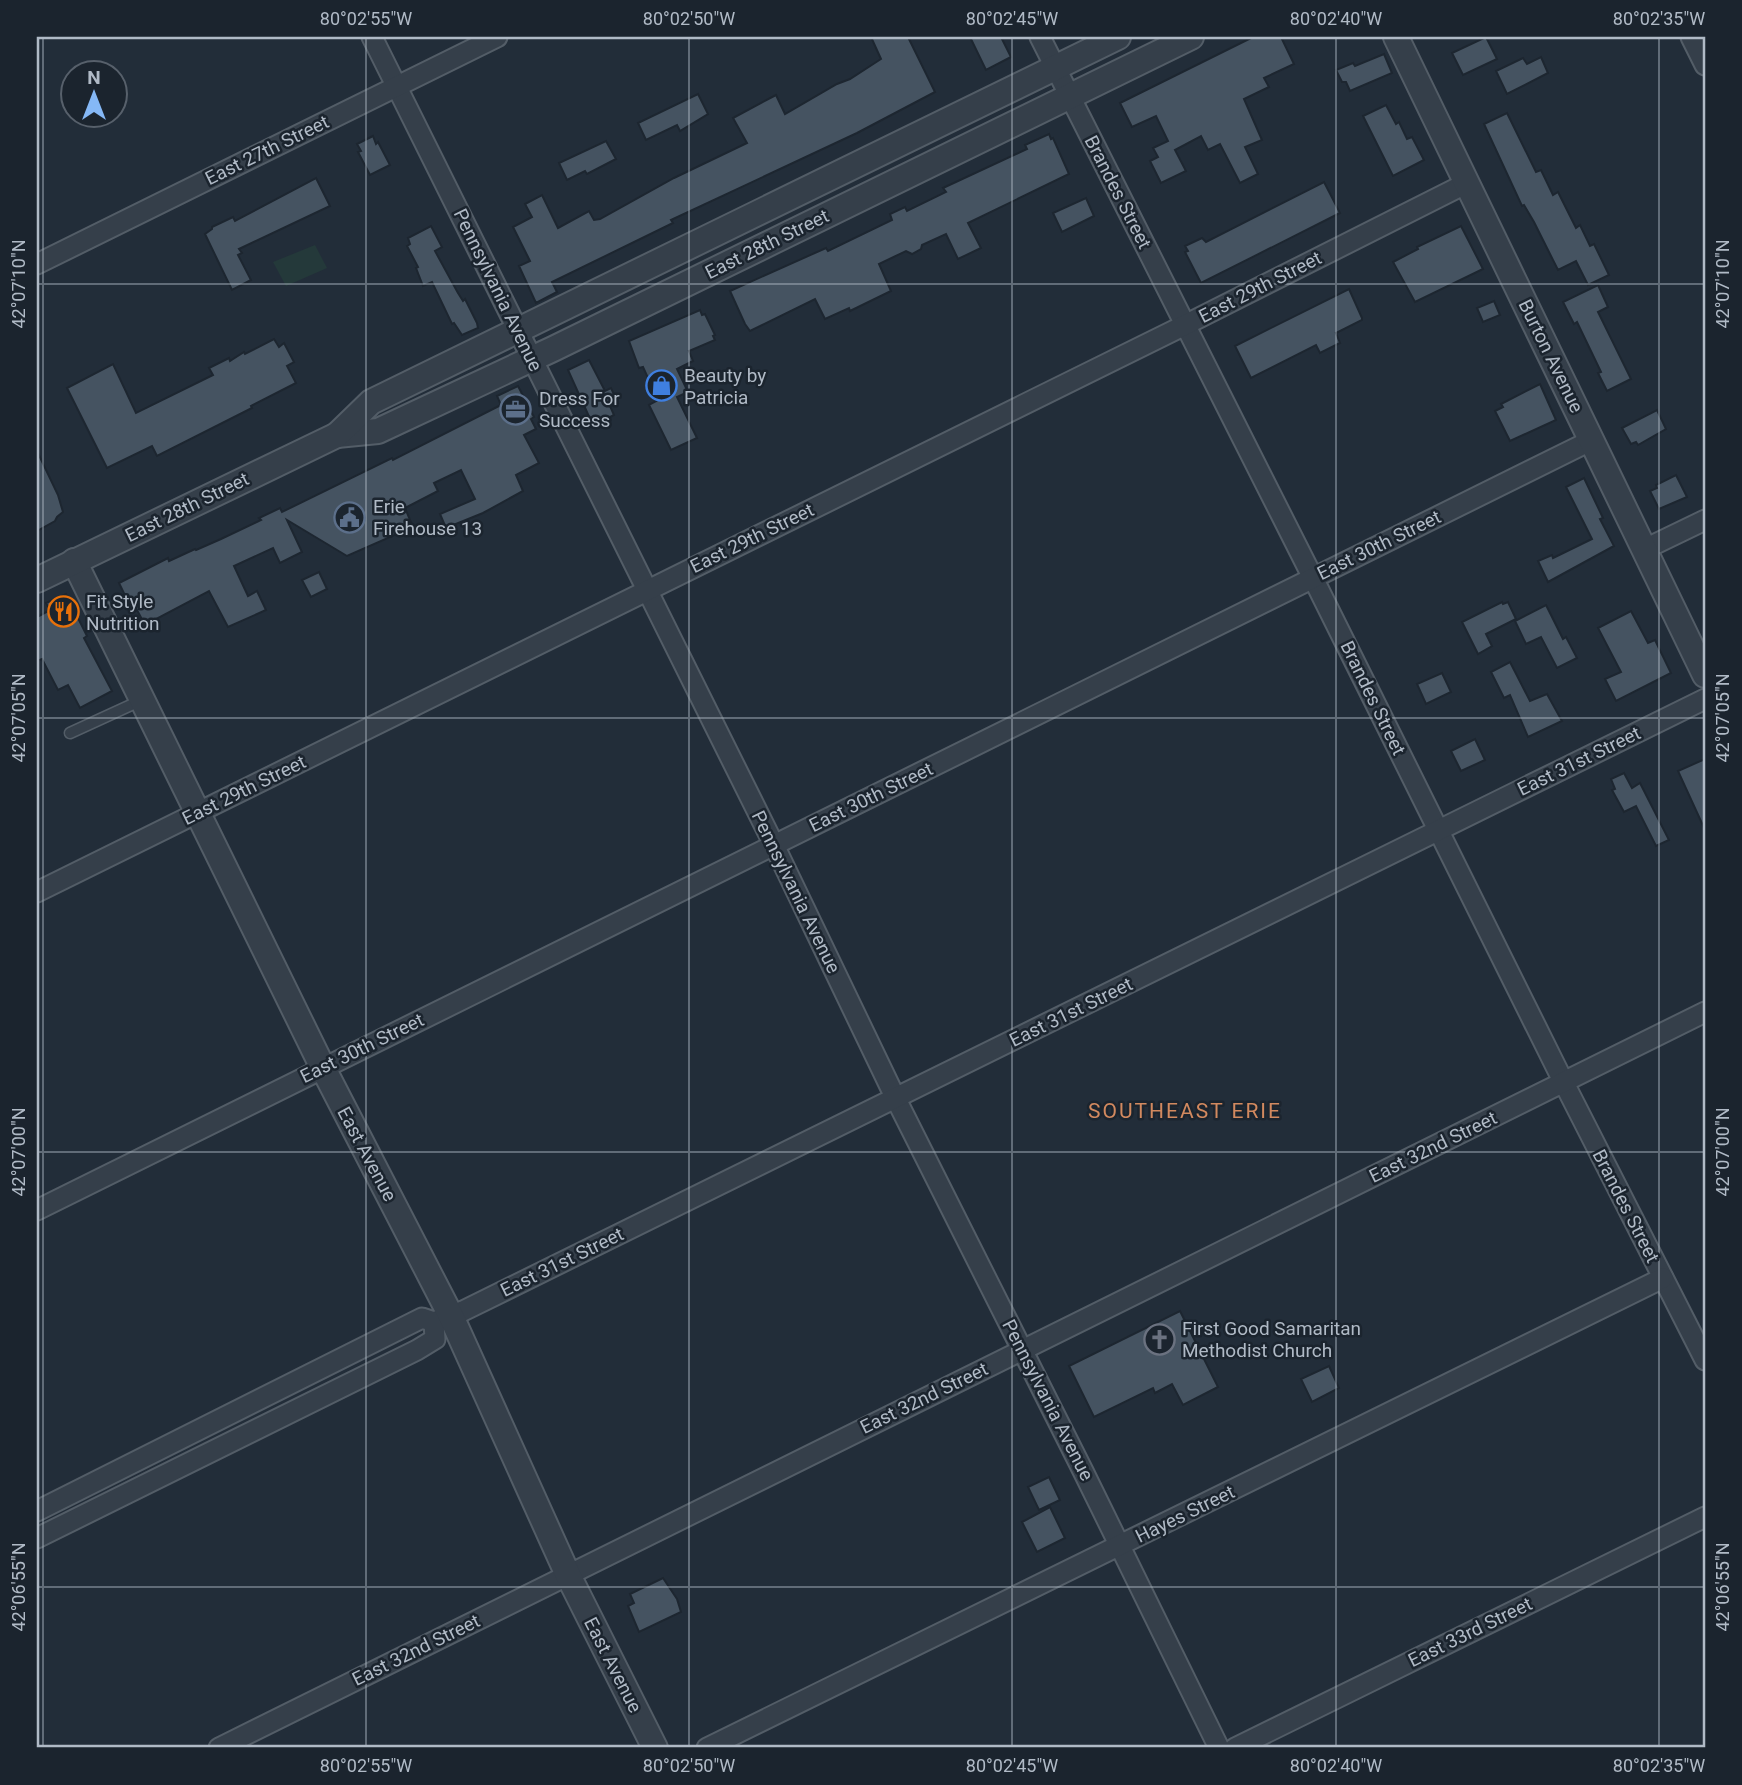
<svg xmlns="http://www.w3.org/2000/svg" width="1742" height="1785" font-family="Roboto,sans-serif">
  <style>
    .green { fill: #24393a }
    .building { fill: #455361; stroke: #1d2630; stroke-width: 2 }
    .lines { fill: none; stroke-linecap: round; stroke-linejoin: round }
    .service-casing { stroke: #535d67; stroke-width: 13 }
    .minor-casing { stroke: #535d67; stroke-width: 23 }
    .tertiary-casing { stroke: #535d67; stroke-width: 28 }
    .service { stroke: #353f4a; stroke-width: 10 }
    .minor { stroke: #353f4a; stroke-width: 19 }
    .tertiary { stroke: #353f4a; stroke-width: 24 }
    .ticks { fill: none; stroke: #b0bac6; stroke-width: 2; stroke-opacity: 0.45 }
    .labels { text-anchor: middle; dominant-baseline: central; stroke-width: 5; stroke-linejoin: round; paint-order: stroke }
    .street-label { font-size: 19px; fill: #b0bac6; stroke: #1b242e }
    .poi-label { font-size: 19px; fill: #b0bac6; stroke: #1b242e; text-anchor: start }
    .neighbourhood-label { font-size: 21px; letter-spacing: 2px; fill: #d2895f; stroke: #1b242e }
    .neatline { fill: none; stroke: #b0bac6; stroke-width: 2.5 }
    .ticks-label { font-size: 18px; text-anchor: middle; fill: #b0bac6 }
  </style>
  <rect width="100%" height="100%" fill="#222d39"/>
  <polygon class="green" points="315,245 327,268 286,286 273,262"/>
  <g class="building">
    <polygon points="871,37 908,37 935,92 857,133 671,220 673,223 552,282 557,292 536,303 519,266 530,261 513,227 532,217 525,204 542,195 558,228 589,211 594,220 600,219 674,178 747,143 733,118 776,95 785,114 837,84 850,79 881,59"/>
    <polygon points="970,37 1001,37 1011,57 986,70"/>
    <polygon points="1253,37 1281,37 1294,64 1264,78 1269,87 1244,99 1262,140 1245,147 1258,174 1240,183 1220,144 1208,150 1201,136 1175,150 1186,171 1161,183 1150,161 1158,157 1153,148 1168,141 1156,116 1132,127 1120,103"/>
    <polygon points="1486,37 1497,59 1463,75 1452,53"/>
    <polygon points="1384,54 1392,73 1350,91 1346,82 1342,82 1336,70 1353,63 1355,66"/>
    <polygon points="1541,57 1548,73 1507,94 1496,71 1523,58 1527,64"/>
    <polygon points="698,94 708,114 680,131 677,125 646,140 638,123"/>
    <polygon points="1386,105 1396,124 1399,122 1407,139 1412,137 1424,160 1393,176 1363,116"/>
    <polygon points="1507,113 1536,172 1541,170 1553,195 1558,192 1576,228 1580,225 1590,246 1594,244 1609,275 1588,285 1576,261 1558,270 1534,222 1524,205 1522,206 1484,124"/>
    <polygon points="1049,134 1051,139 1053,138 1069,174 968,223 981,248 958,259 946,234 922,245 921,249 912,254 906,251 879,264 891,291 850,311 849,308 825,319 815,299 750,331 745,324 730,291 826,248 828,251 892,220 890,214 905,207 907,211 946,192 943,188 1027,149 1025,145"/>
    <polygon points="373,136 376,144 378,142 390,165 370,175 358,152 361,151 357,144"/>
    <polygon points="606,141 616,159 587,174 585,171 567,180 559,163"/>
    <polygon points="316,178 330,206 239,249 242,253 238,255 251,280 232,290 205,234 212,229 212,227 233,217 235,221"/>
    <polygon points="1324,182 1340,213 1201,283 1185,252 1188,251 1185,246 1202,238 1206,242"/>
    <polygon points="1086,198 1094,216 1062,232 1053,213"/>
    <polygon points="431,226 442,247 435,251 458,293 463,301 465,299 477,323 478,328 462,335 454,323 452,324 432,282 423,286 416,268 418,267 407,246 410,244 408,238"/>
    <polygon points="1461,226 1483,269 1415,302 1393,262 1418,249 1417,247"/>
    <polygon points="1598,285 1608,307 1598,312 1631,379 1607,391 1598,373 1601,372 1577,322 1574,324 1563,302"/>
    <polygon points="1349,289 1362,318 1362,320 1336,333 1340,343 1320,353 1316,345 1251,378 1235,346"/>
    <polygon points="1494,301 1500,315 1483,322 1477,308"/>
    <polygon points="700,310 702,315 705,314 715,335 713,336 715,340 689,351 693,361 677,369 688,392 677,397 697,438 671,450 649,405 658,400 643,367 639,368 629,341"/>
    <polygon points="274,339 279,347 284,343 294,362 287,366 296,383 251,406 252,408 157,456 152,446 107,468 67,388 113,364 136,413 213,375 209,368 229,358 230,361 244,352 245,354"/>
    <polygon points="589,360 605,391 611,388 618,403 610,406 614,415 597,424 594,419 591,421 568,370"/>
    <polygon points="1540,384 1556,420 1510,441 1495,411 1503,407 1501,404"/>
    <polygon points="518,386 534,417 531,419 536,429 524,435 539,463 516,475 523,491 483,513 446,528 440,514 475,499 461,470 434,483 438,491 405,508 413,527 347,556 287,520 302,552 280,563 273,548 234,566 248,596 257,591 266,610 228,627 209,591 145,625 137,610 133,612 119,583 168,558 169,561 195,549 196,550 221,539 261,520 259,518 280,508 282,512 392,458 393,460 501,405 497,396"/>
    <polygon points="1657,410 1666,429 1638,445 1636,442 1631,444 1622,428"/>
    <polygon points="37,451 58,495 63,512 57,517 55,521 37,531"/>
    <polygon points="1676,475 1687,497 1659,509 1650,491 1657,488 1656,485"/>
    <polygon points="1584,478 1603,518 1600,519 1614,546 1548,582 1538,561 1552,555 1553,558 1592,539 1566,487"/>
    <polygon points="319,572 327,589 311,597 302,580"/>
    <polygon points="66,594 87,636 84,638 112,691 80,708 68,685 58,690 42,659 37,661 37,617 50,610 46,603"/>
    <polygon points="1502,602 1503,604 1508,602 1516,619 1486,634 1492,646 1478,654 1462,622"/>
    <polygon points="1546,605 1563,639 1566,637 1577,658 1557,668 1541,637 1526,644 1515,621"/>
    <polygon points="1631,611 1648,643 1655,640 1671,673 1616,701 1605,679 1621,672 1598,628"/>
    <polygon points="1510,662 1530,701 1547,694 1562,721 1528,737 1510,695 1504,698 1491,672"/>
    <polygon points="1442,673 1451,692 1426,704 1417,684"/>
    <polygon points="1475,739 1485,760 1461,771 1451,751"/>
    <polygon points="1705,759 1705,830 1678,771"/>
    <polygon points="1624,773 1632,788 1640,783 1669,840 1656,846 1636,806 1624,812 1612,790 1615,789 1611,779"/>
    <polygon points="1180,1311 1218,1387 1183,1405 1172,1384 1155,1393 1153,1388 1094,1417 1069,1366"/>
    <polygon points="1329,1366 1339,1388 1312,1402 1301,1379"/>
    <polygon points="1049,1477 1060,1500 1039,1510 1028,1487"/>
    <polygon points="1050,1507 1065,1538 1037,1552 1022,1522"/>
    <polygon points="663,1578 677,1599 681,1612 639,1632 628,1606 634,1603 630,1594"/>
  </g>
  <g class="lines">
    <defs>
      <polyline id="service" points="70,733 142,700"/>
      <g id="minor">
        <polyline points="372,37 774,845 896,1099 1083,1471 1219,1748"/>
        <polyline points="1040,37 1313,578 1564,1083 1705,1360"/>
        <polyline points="1691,37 1705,65"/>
        <polyline points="37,264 497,37"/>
        <polyline points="1645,549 1705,520"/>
        <polyline points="37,892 1185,325 1467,183"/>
        <polyline points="37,1210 1592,440"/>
        <polyline points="434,1322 463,1311 1705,699"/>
        <polyline points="37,1511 422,1318 434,1322 435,1339 417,1350 37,1538"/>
        <polyline points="219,1748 1705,1012"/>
        <polyline points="707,1748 1663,1278"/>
        <polyline points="1235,1748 1705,1517"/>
      </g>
      <g id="tertiary">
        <polyline points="1396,37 1705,675"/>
        <polyline points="337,435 378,431 553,349 1191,37"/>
        <polyline points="74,561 323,1068 451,1316 568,1575 655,1748"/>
        <polyline points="37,580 337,435 371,402 1118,37"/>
      </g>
    </defs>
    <use href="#service" class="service-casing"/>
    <use href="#minor" class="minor-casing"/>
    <use href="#tertiary" class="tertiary-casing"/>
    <use href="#service" class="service"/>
    <use href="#minor" class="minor"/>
    <use href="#tertiary" class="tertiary"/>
  </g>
  <path class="ticks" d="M43 37V1748M366 37V1748M689 37V1748M1012 37V1748M1336 37V1748M1659 37V1748M37 284H1705M37 718H1705M37 1152H1705M37 1587H1705"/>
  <defs>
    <symbol id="shop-ring" viewBox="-11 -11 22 22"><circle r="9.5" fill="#1b242e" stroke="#3f7fe0" stroke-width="1.5"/><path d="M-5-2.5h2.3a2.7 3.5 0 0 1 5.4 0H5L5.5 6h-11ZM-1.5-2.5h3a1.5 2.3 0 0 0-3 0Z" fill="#3f7fe0"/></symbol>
    <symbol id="office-ring" viewBox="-11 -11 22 22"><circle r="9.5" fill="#1b242e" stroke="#5c6f8a" stroke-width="1.5"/><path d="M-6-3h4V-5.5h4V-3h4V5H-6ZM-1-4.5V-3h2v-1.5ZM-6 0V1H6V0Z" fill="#5c6f8a"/></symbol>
    <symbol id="civic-ring" viewBox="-11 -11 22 22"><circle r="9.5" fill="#1b242e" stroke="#5c6f8a" stroke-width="1.5"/><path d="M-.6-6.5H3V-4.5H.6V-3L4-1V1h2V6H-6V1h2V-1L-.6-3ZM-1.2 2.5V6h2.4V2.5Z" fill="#5c6f8a"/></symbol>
    <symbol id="restaurant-ring" viewBox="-11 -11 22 22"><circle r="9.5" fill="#1b242e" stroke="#e8710a" stroke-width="1.5"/><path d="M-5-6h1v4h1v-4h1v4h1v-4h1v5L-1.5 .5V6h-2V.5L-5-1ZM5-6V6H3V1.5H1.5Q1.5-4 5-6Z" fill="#e8710a"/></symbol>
    <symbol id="church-ring" viewBox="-11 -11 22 22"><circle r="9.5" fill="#1b242e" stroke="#6b7280" stroke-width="1.5"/><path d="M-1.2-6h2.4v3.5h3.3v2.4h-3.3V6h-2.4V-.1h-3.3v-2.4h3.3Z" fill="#6b7280"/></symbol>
  </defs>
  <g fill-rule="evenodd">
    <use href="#shop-ring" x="644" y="368" width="35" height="35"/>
    <use href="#office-ring" x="498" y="392" width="35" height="35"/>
    <use href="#civic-ring" x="332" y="500" width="35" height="35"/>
    <use href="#restaurant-ring" x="46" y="594" width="35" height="35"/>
    <use href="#church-ring" x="1142" y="1322" width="35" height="35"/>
  </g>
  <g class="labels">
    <g class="street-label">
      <text transform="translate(267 150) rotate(-26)">East 27th Street</text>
      <text transform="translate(1118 192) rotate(63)">Brandes Street</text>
      <text transform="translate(767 244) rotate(-26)">East 28th Street</text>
      <text transform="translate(1260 287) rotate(-27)">East 29th Street</text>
      <text transform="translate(498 290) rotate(64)">Pennsylvania Avenue</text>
      <text transform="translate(1551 356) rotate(64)">Burton Avenue</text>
      <text transform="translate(187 507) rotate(-26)">East 28th Street</text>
      <text transform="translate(752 538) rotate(-26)">East 29th Street</text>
      <text transform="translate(1379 545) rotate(-26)">East 30th Street</text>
      <text transform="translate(1373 698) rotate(64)">Brandes Street</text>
      <text transform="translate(1579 761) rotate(-26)">East 31st Street</text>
      <text transform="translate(244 790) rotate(-26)">East 29th Street</text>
      <text transform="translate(871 797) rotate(-26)">East 30th Street</text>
      <text transform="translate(796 892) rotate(64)">Pennsylvania Avenue</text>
      <text transform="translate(1071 1012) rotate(-26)">East 31st Street</text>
      <text transform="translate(362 1048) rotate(-26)">East 30th Street</text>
      <text transform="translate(1433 1147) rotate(-26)">East 32nd Street</text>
      <text transform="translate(367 1154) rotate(62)">East Avenue</text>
      <text transform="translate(1626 1206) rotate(63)">Brandes Street</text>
      <text transform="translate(562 1262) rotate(-26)">East 31st Street</text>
      <text transform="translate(924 1398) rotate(-26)">East 32nd Street</text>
      <text transform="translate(1048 1400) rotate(63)">Pennsylvania Avenue</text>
      <text transform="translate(1185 1514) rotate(-26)">Hayes Street</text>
      <text transform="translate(1470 1632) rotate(-26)">East 33rd Street</text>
      <text transform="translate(416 1650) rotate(-26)">East 32nd Street</text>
      <text transform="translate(613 1665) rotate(63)">East Avenue</text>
    </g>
    <g class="poi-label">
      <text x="684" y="375">Beauty by<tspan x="684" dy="22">Patricia</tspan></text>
      <text x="539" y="398">Dress For<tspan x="539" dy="22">Success</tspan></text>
      <text x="373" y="506">Erie<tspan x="373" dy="22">Firehouse 13</tspan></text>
      <text x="86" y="601">Fit Style<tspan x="86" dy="22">Nutrition</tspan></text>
      <text x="1182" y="1328">First Good Samaritan<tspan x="1182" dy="22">Methodist Church</tspan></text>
    </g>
    <g class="neighbourhood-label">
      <text x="1185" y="1111">SOUTHEAST ERIE</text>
    </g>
  </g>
  <rect width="1742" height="1785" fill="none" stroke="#1b242e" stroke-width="77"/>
  <g transform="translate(94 94)"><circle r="33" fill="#1b242e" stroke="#57606b" stroke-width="2"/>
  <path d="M0-5L12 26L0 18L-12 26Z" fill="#85b8f6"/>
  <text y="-10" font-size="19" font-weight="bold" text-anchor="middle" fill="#b0bac6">N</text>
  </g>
  <rect x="38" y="38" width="1666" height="1708" class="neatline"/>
  <g class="ticks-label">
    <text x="366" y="25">80°02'55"W</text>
    <text x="689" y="25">80°02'50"W</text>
    <text x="1012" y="25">80°02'45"W</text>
    <text x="1336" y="25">80°02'40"W</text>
    <text x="1659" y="25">80°02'35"W</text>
    <text transform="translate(19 284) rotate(-90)" y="6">42°07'10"N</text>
    <text transform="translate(1723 284) rotate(-90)" y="6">42°07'10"N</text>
    <text transform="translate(19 718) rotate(-90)" y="6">42°07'05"N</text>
    <text transform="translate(1723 718) rotate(-90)" y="6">42°07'05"N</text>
    <text transform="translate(19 1152) rotate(-90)" y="6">42°07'00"N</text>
    <text transform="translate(1723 1152) rotate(-90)" y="6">42°07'00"N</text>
    <text transform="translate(19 1587) rotate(-90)" y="6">42°06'55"N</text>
    <text transform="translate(1723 1587) rotate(-90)" y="6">42°06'55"N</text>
    <text x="366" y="1772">80°02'55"W</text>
    <text x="689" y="1772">80°02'50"W</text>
    <text x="1012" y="1772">80°02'45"W</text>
    <text x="1336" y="1772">80°02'40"W</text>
    <text x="1659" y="1772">80°02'35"W</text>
  </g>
</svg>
